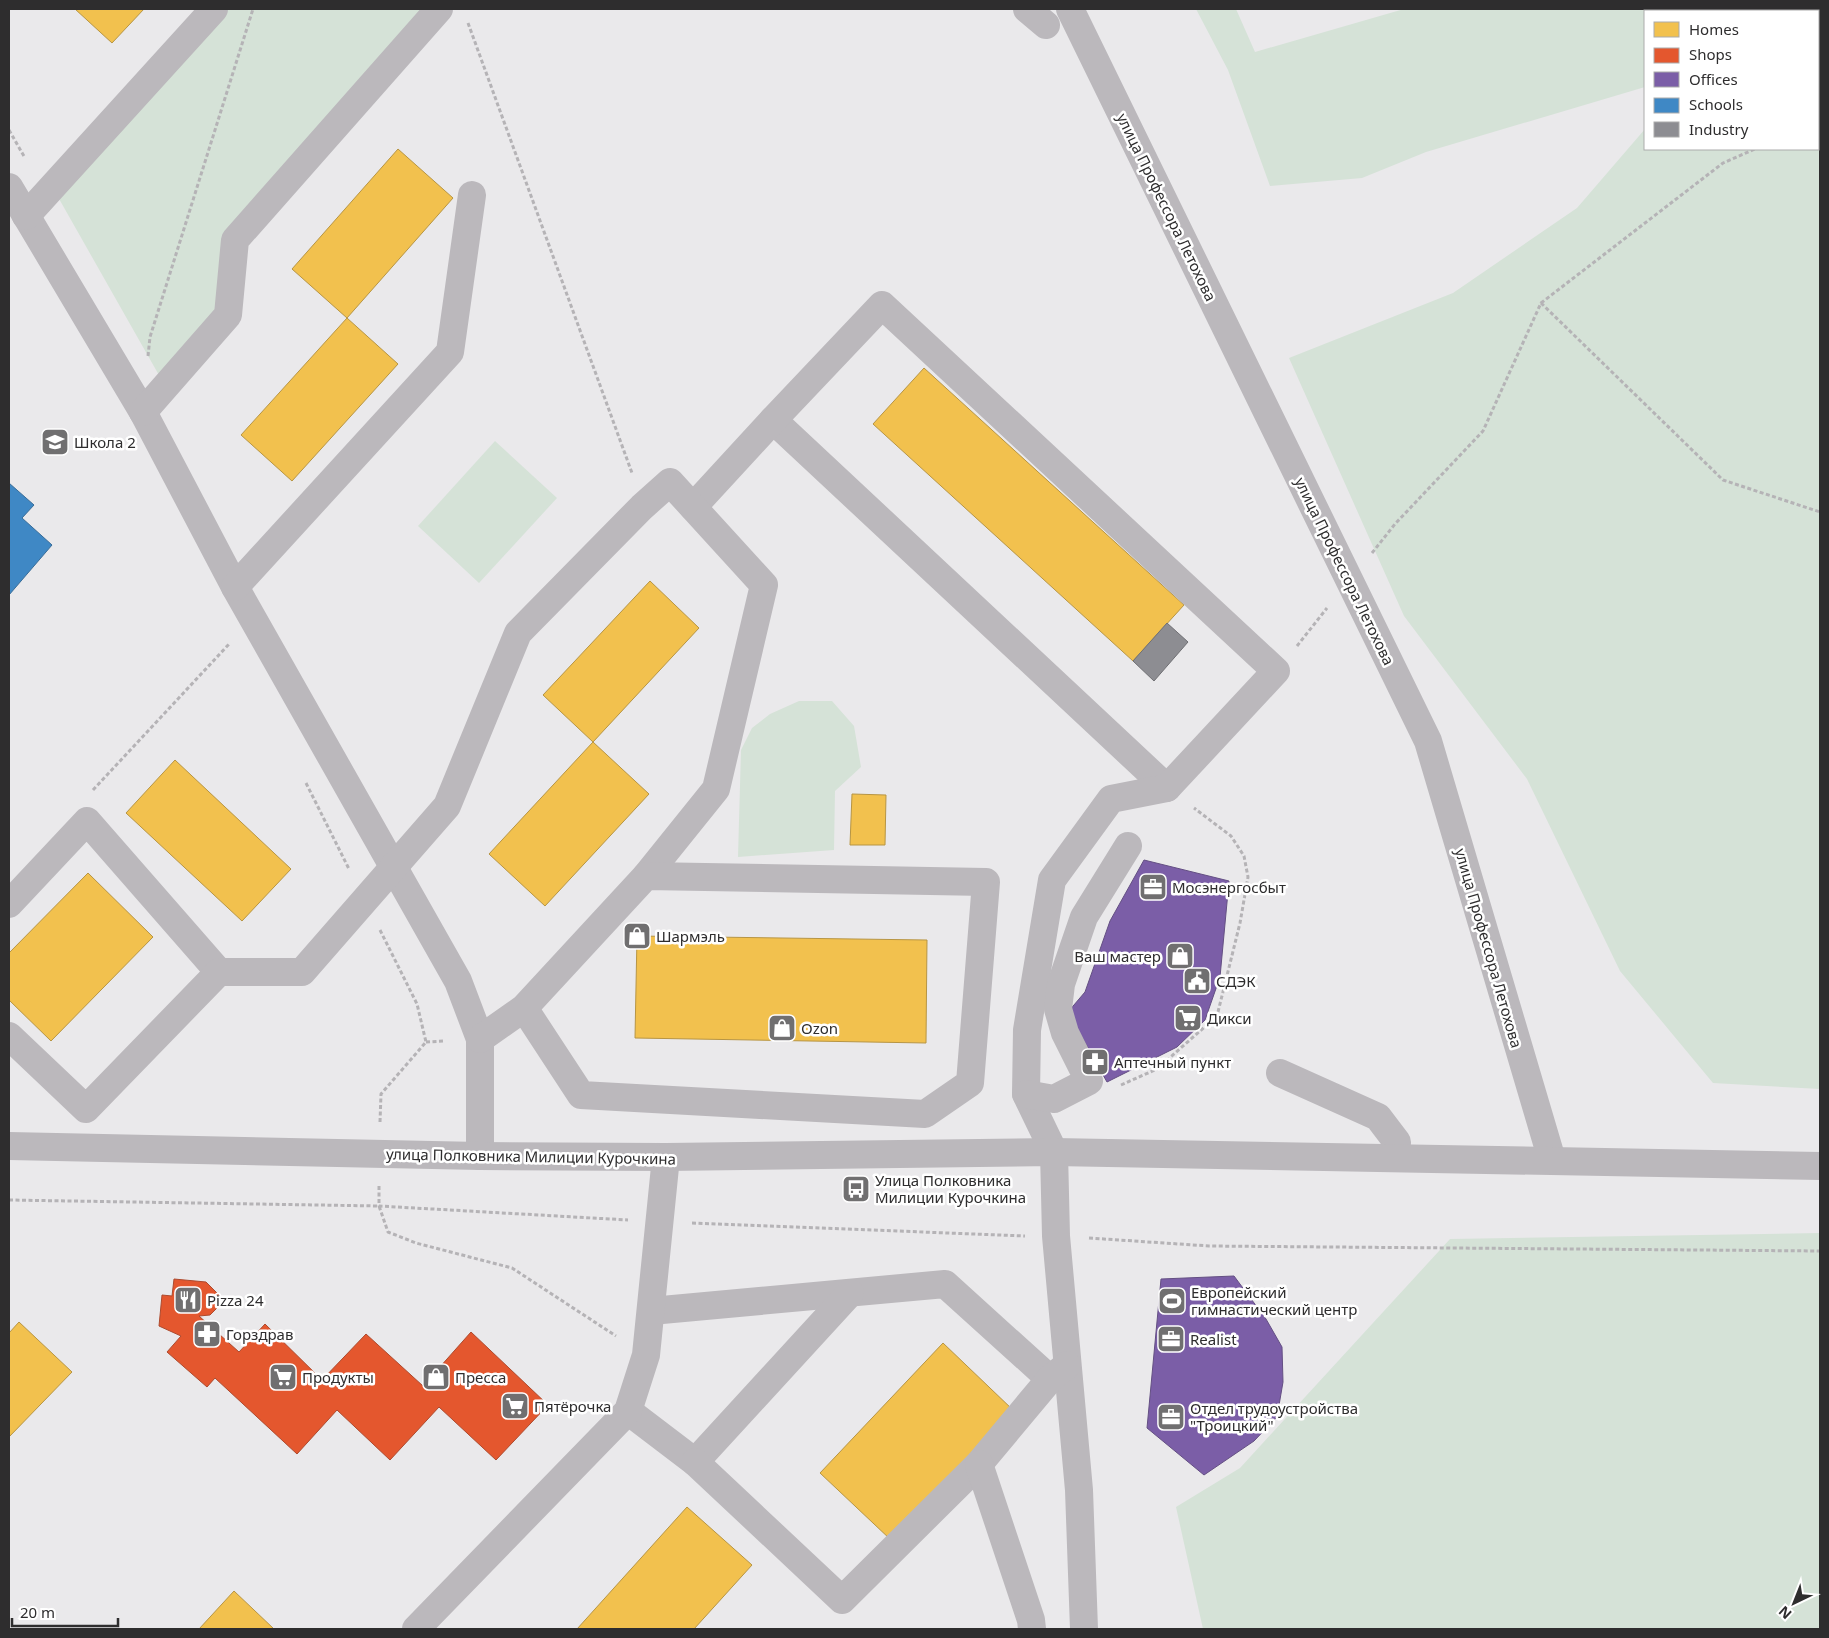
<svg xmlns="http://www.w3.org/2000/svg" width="1829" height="1638" font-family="'Noto Sans',sans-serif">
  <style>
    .green { fill: #d5e2d7 }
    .homes { fill: #f2c14e; stroke: #b79544 }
    .shops { fill: #e4572e; stroke: #ad4a2e }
    .offices { fill: #7b5ea7; stroke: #644f83 }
    .schools { fill: #3f88c5; stroke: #3a6d98 }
    .industry { fill: #8d8d92; stroke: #707074 }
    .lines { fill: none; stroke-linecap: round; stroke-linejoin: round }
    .path { stroke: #b5b3b6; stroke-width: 3; stroke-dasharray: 4 2.5; stroke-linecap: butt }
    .minor { stroke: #bbb8bc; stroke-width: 28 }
    .labels { text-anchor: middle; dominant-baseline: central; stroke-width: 5; stroke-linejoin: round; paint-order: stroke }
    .street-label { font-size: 15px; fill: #2e2d2e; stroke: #fff }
    .poi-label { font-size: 15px; fill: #2e2d2e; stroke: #fff; text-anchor: start }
  </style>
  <rect width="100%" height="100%" fill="#eae9eb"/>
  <g class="green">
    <polygon points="226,9 429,9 226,239 221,311 160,377 58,197"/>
    <polygon points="1196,9 1236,9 1255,52 1404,9 1820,9 1820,1089 1713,1083 1620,971 1527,779 1404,616 1289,358 1453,293 1577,208 1645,129 1645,149 1818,149 1818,11 1645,11 1645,87 1426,152 1362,178 1270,186 1228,70"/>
    <polygon points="495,441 557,498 479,583 418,526"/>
    <polygon points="799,701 832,701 854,726 861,767 835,791 834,850 738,857 741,750 752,728 770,714"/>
    <polygon points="1820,1233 1820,1629 1203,1629 1176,1507 1240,1468 1450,1239"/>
  </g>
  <g class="homes">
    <polygon points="75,9 144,9 112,43"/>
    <polygon points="398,149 453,198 347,318 292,269"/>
    <polygon points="347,318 398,364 292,481 241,435"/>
    <polygon points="924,368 1184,605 1133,661 873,424"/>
    <polygon points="650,581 699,628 593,742 543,695"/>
    <polygon points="593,742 649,794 545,906 489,854"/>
    <polygon points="175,760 291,869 242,921 126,813"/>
    <polygon points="852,794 886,795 885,845 850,845"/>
    <polygon points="88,873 153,937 51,1041 9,1000 9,953"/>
    <polygon points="637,936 927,940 926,1043 635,1038"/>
    <polygon points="19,1322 72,1372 9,1437 9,1333"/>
    <polygon points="943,1343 1013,1410 891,1540 820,1473"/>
    <polygon points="687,1507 752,1565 694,1629 577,1629"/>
    <polygon points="234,1591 274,1629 199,1629"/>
  </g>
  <polygon class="shops" points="174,1279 206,1282 220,1296 220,1305 210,1315 199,1316 239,1352 265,1324 322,1380 366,1334 423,1386 471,1332 548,1405 496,1460 439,1407 390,1460 337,1410 297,1454 215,1378 207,1387 167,1352 181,1336 159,1326 162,1295 172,1296"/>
  <g class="offices">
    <polygon points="1144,860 1229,881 1220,977 1205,1020 1177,1047 1107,1082 1068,1012 1085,992 1110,921"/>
    <polygon points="1234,1276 1266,1319 1282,1347 1283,1382 1277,1417 1254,1441 1204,1475 1147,1428 1161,1279"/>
  </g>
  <polygon class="schools" points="9,483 34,505 22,518 52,545 9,595"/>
  <polygon class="industry" points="1167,623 1188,642 1154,681 1133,661"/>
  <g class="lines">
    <g class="path">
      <polyline points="468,23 632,473"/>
      <polyline points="1818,120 1820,119"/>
      <polyline points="9,130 25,158"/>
      <polyline points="1541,303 1723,480 1820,512"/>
      <polyline points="148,356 150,337 253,9"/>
      <polyline points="1372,553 1395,524 1483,431 1541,303 1723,163 1755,149"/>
      <polyline points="1297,646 1327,608"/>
      <polyline points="306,783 349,869"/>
      <polyline points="93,790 230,643"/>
      <polyline points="380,930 417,1004 426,1042 381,1094 380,1122"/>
      <polyline points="426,1042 445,1041"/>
      <polyline points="1121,1085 1157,1069 1217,1016 1240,923 1248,877 1244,856 1231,836 1194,808"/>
      <polyline points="379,1186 379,1206 628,1220"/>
      <polyline points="9,1200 379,1206 388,1232 416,1243 512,1268 616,1336"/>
      <polyline points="692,1223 1025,1236"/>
      <polyline points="1089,1238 1209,1246 1820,1251"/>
    </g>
    <g class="minor">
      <polyline points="1027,9 1046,25"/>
      <polyline points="1070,9 1428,741 1552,1160"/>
      <polyline points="9,187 143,412 235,587 458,981 480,1039 480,1156"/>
      <polyline points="26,216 214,9"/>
      <polyline points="143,412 228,315 235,240 439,9"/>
      <polyline points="773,420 1167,788"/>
      <polyline points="693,507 773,420 882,305 1276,671 1167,788 1111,799 1052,880 1027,1030 1026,1094 1054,1152 1056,1236 1079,1490 1084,1629"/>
      <polyline points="235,587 450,352 472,195"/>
      <polyline points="9,904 87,821 219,972"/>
      <polyline points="9,1036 86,1109 219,972 302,972 447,806 518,633 642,507 670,482 764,585 716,789 646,876"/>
      <polyline points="480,1039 524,1008 646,876 986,882 970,1083 925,1114 581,1095 524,1008"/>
      <polyline points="1280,1073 1378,1117 1397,1142 1396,1157"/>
      <polyline points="1026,1094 1054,1099 1089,1081 1065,1033 1058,1009 1061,984 1084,917 1128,846"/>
      <polyline points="9,1146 480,1156 666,1157 1054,1152 1820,1166"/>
      <polyline points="651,1311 945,1284 1050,1379"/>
      <polyline points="628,1411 695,1462 850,1293"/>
      <polyline points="695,1462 842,1600 979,1464 1050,1379 1067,1365"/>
      <polyline points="979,1464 1031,1620 1032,1629"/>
      <polyline points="416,1629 628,1411 646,1355 666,1157"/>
    </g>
  </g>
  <defs>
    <symbol id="school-square" viewBox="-11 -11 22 22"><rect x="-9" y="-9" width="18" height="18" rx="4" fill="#706f70" stroke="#fff"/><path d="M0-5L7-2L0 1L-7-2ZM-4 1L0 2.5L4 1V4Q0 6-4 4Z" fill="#fff"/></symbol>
    <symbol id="office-square" viewBox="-11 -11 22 22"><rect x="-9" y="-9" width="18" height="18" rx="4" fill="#706f70" stroke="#fff"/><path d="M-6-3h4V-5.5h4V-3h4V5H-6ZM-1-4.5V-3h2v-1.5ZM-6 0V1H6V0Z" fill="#fff"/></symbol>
    <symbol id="shop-square" viewBox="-11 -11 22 22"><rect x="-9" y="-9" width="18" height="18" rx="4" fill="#706f70" stroke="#fff"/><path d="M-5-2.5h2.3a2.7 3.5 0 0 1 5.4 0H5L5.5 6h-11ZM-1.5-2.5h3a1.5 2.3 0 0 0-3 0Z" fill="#fff"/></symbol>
    <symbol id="civic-square" viewBox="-11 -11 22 22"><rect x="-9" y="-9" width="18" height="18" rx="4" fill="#706f70" stroke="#fff"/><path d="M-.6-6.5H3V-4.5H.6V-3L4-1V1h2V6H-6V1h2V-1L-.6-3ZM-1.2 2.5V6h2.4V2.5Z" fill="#fff"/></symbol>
    <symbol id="supermarket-square" viewBox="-11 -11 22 22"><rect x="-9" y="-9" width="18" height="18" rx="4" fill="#706f70" stroke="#fff"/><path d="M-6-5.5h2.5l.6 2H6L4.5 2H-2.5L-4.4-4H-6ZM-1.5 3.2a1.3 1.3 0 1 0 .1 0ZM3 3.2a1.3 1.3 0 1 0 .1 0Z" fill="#fff"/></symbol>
    <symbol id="pharmacy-square" viewBox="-11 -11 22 22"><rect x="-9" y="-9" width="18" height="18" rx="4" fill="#706f70" stroke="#fff"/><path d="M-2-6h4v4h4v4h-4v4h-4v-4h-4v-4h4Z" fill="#fff"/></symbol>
    <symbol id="bus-square" viewBox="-11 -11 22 22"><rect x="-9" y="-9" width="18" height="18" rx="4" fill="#706f70" stroke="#fff"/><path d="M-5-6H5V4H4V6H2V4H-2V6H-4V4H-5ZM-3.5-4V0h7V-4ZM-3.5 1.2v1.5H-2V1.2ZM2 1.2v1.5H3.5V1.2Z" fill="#fff"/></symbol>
    <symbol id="restaurant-square" viewBox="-11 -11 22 22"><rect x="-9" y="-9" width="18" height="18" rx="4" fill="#706f70" stroke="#fff"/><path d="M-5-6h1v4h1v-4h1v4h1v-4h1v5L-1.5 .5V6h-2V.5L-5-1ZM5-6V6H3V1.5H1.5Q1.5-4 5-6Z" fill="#fff"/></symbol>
    <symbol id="stadium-square" viewBox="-11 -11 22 22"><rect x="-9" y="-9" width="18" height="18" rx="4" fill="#706f70" stroke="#fff"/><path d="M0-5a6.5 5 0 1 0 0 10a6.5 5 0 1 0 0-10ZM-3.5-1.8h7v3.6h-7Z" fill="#fff"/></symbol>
  </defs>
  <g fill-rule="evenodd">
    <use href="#school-square" x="39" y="426" width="32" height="32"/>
    <use href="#office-square" x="1137" y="871" width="32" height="32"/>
    <use href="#shop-square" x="621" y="920" width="32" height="32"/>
    <use href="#shop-square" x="1164" y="940" width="32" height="32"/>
    <use href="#civic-square" x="1181" y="965" width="32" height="32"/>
    <use href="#supermarket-square" x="1172" y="1002" width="32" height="32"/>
    <use href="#shop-square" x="766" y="1012" width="32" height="32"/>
    <use href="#pharmacy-square" x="1079" y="1046" width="32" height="32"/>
    <use href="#bus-square" x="840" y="1173" width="32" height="32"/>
    <use href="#restaurant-square" x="172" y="1284" width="32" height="32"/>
    <use href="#stadium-square" x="1156" y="1285" width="32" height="32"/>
    <use href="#pharmacy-square" x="191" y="1318" width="32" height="32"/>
    <use href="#office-square" x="1155" y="1323" width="32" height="32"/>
    <use href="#supermarket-square" x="267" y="1361" width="32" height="32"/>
    <use href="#shop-square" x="420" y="1361" width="32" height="32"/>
    <use href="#supermarket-square" x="499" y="1390" width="32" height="32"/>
    <use href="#office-square" x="1155" y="1401" width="32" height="32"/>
  </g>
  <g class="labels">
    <g class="street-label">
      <text transform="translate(1167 207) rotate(64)">улица Профессора Летохова</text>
      <text transform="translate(1345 571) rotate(64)">улица Профессора Летохова</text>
      <text transform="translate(1489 948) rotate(74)">улица Профессора Летохова</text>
      <text transform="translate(531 1156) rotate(1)">улица Полковника Милиции Курочкина</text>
    </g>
    <g class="poi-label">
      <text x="74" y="442">Школа 2</text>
      <text x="1172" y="887">Мосэнергосбыт</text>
      <text x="656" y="936">Шармэль</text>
      <text x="1161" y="956" text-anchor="end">Ваш мастер</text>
      <text x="1216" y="981">СДЭК</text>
      <text x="1207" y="1018">Дикси</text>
      <text x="801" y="1028">Ozon</text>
      <text x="1114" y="1062">Аптечный пункт</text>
      <text x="875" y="1180">Улица Полковника<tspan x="875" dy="17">Милиции Курочкина</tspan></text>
      <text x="1191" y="1292">Европейский<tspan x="1191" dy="17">гимнастический центр</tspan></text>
      <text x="207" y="1300">Pizza 24</text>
      <text x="226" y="1334">Горздрав</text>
      <text x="1190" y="1339">Realist</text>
      <text x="302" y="1377">Продукты</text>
      <text x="455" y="1377">Пресса</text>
      <text x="534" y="1406">Пятёрочка</text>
      <text x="1190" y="1408">Отдел трудоустройства<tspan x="1190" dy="17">"Троицкий"</tspan></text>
    </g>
  </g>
  <rect width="1829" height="1638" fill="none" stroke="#2e2d2e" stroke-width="20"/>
  <rect x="1644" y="10" width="175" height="140" fill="#ffffff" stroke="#ababab"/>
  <rect x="1654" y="22" width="25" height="15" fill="#f2c14e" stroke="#ababab"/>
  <text x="1689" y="35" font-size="15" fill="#2e2d2e">Homes</text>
  <rect x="1654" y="48" width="25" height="15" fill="#e4572e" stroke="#ababab"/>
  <text x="1689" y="60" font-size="15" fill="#2e2d2e">Shops</text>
  <rect x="1654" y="72" width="25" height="15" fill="#7b5ea7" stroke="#ababab"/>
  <text x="1689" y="85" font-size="15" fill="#2e2d2e">Offices</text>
  <rect x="1654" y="98" width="25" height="15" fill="#3f88c5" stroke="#ababab"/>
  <text x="1689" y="110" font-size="15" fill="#2e2d2e">Schools</text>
  <rect x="1654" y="122" width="25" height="15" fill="#8d8d92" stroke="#ababab"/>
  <text x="1689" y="135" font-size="15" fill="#2e2d2e">Industry</text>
  <g transform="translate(1794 1603) rotate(223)" stroke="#ffffff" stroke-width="4" paint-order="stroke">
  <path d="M0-4L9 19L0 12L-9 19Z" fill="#2e2d2e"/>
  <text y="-8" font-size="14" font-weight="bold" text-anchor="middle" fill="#2e2d2e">N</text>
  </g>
  <path d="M12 1618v8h106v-8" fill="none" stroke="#2e2d2e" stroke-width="2.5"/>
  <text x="20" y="1618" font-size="15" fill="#2e2d2e" stroke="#ffffff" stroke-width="4" paint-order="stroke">20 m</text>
</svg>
